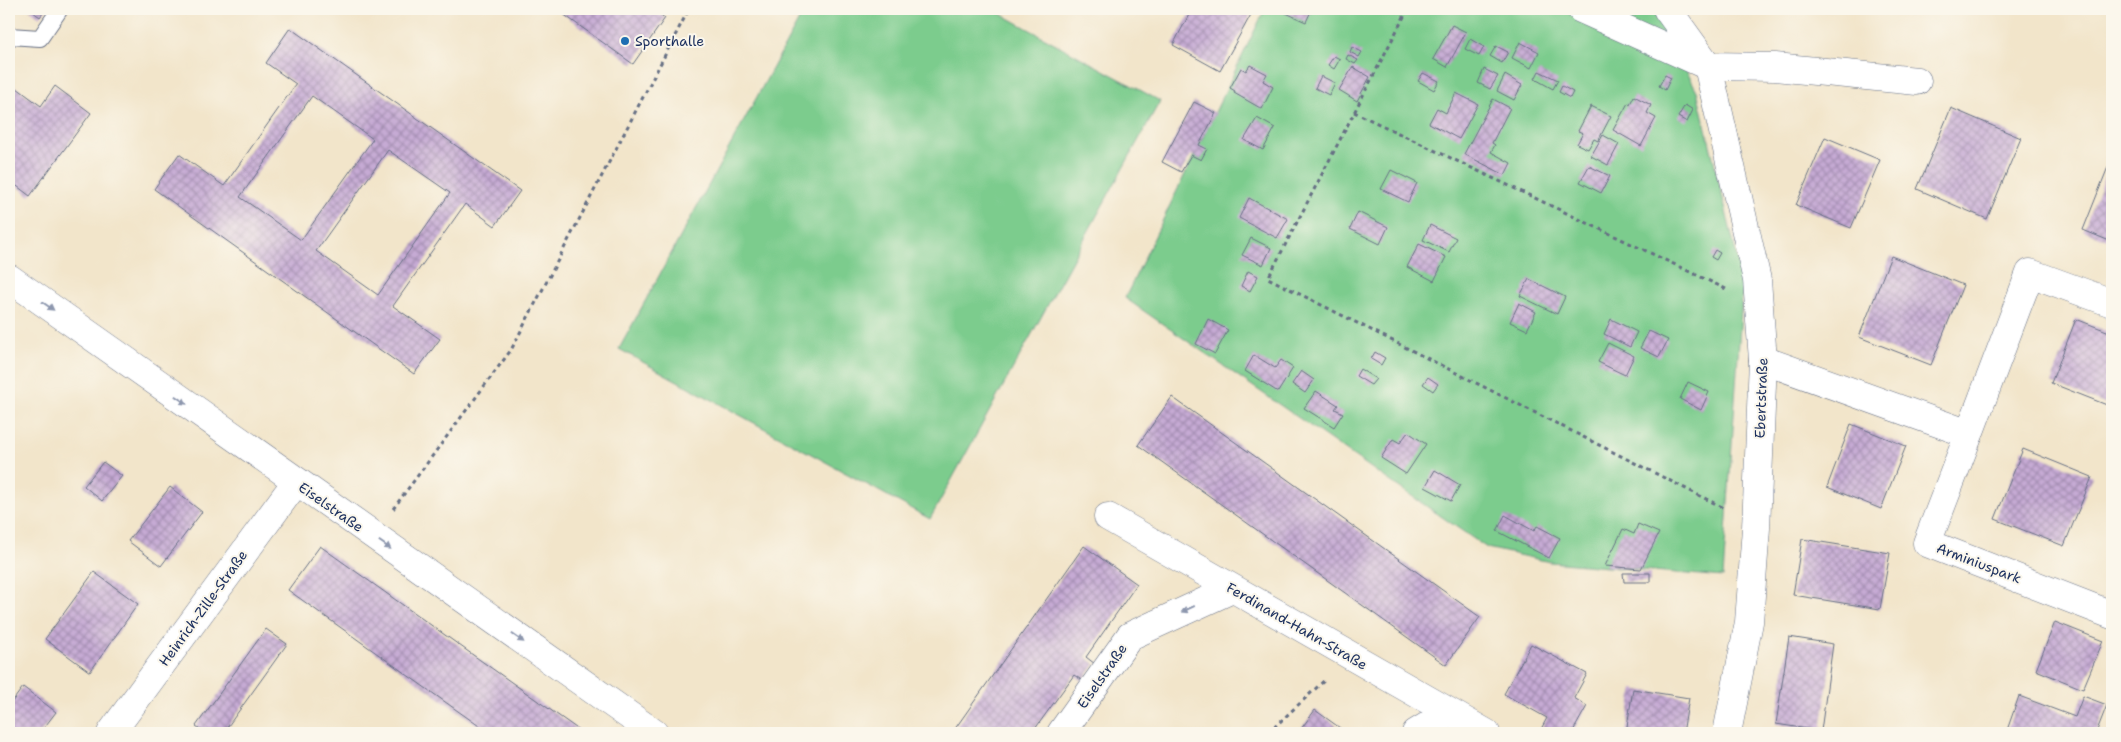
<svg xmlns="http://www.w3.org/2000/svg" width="2121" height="742" font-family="'Shantell Sans',sans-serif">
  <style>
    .garden { fill: #7bcc8d; stroke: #4b7e76 }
    .building { fill: url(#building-cross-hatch); fill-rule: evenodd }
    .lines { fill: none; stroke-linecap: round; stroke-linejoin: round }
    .service-casing { stroke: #666f84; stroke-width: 18 }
    .minor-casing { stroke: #666f84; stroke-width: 29 }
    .path { stroke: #666f84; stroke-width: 3; stroke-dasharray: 4 4; stroke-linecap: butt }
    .service { stroke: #fff; stroke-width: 16 }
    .minor { stroke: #fff; stroke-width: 28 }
    .oneway { fill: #8d97ae }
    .poi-dot { fill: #1f6fb2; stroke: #fbf7ec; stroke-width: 2 }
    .labels { text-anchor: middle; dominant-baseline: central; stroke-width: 4; stroke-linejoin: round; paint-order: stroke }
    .poi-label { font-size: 14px; fill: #1b2f5e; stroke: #fbf7ec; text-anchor: start }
    .street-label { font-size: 14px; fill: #1b2f5e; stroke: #fbf7ec }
  </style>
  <defs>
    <pattern id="building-cross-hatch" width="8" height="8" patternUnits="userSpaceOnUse" patternTransform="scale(1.25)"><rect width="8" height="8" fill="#c6aad4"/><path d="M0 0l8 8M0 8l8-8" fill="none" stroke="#a08baf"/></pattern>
  </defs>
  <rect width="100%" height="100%" fill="#fbf7ec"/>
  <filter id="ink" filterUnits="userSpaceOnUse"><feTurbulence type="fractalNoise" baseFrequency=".02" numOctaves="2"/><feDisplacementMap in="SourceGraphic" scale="10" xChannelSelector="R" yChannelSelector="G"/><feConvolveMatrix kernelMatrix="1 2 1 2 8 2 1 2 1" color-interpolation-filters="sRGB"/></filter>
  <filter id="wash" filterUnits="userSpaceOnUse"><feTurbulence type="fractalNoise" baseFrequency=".0096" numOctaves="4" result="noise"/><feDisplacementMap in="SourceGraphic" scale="20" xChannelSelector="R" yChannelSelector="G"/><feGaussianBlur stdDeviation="1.12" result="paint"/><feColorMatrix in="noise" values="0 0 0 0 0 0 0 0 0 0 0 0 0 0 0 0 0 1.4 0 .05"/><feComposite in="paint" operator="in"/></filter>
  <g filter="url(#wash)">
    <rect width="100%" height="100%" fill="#f2e5ca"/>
    <g class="garden">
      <polygon points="805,9 992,9 1160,101 930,519 619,349"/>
      <polygon points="1265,9 1654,9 1697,91 1743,282 1723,577 1550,562 1487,548 1125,298"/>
    </g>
    <g id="blocks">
      <g class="building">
        <polygon points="29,9 46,9 40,17"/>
        <polygon points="556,9 651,9 665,18 633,64"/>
        <polygon points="1192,9 1254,9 1220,71 1173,45"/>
        <polygon points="1277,9 1312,9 1306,22"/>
        <polygon points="1452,25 1466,32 1447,67 1433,59"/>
        <path d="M290 28 520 191 495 226 465 204 393 306 440 339 414 374 154 189 179 154 224 186 296 84 266 63ZM312 96 373 139 301 240 240 197ZM388 150 450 193 378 295 316 251Z"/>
        <polygon points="1470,39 1484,47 1479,56 1465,49"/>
        <polygon points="1520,42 1539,52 1531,68 1512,58"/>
        <polygon points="1496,46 1508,52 1502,63 1490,56"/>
        <polygon points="1352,47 1362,52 1359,57 1350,52"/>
        <polygon points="1348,55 1358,60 1355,64 1346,59"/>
        <polygon points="1334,56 1340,59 1334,69 1328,65"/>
        <polygon points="1250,65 1267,74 1263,81 1273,87 1262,109 1234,93 1235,91 1230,88 1241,68 1246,71"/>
        <polygon points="1353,67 1370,77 1357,101 1339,90"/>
        <polygon points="1484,69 1498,76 1490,89 1478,83"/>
        <polygon points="1539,71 1558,80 1553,89 1535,79"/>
        <polygon points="1423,73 1439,81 1434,90 1418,81"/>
        <polygon points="1505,75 1522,85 1514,100 1497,91"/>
        <polygon points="1665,75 1671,78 1665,90 1659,86"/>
        <polygon points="1321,76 1335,83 1329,95 1315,88"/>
        <polygon points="9,82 41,106 55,86 91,113 30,196 9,180"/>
        <polygon points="1562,86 1573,92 1570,98 1559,92"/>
        <polygon points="1456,93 1478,104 1459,139 1429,123 1437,108 1446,113"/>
        <polygon points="1634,96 1651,105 1647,113 1656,118 1641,146 1613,130 1628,103 1630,104"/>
        <polygon points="1493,99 1510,108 1492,143 1495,145 1491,152 1511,163 1505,175 1464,154"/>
        <polygon points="1194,102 1216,113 1199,145 1207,149 1201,160 1191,155 1181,172 1162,162"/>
        <polygon points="1685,105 1693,110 1687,122 1678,117"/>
        <polygon points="1591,106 1611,116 1598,141 1594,139 1588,149 1577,144 1583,133 1578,131"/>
        <polygon points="1951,108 2021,138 1987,219 1917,189"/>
        <polygon points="1257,118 1275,128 1263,150 1244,140"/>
        <polygon points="1603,135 1619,144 1608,165 1591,156"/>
        <polygon points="1825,137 1880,160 1851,228 1796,205"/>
        <polygon points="2112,157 2112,242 2083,230"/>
        <polygon points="1589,166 1610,176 1601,193 1580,182"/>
        <polygon points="1391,170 1417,183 1408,202 1381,189"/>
        <polygon points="1249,198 1288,219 1277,238 1239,218"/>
        <polygon points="1358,212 1388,227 1380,244 1350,229"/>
        <polygon points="1430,225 1456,238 1449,252 1423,240"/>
        <polygon points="1251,238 1271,248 1263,265 1242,255"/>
        <polygon points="1419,244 1446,257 1434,281 1407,267"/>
        <polygon points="1715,250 1720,253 1716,260 1711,257"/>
        <polygon points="1891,256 1963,285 1931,365 1859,337"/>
        <polygon points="1248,271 1258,276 1250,291 1241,286"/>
        <polygon points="1529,279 1565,297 1557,314 1520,296"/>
        <polygon points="1519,303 1536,312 1527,330 1510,322"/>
        <polygon points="1208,319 1228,330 1215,354 1196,344"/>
        <polygon points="1611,319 1637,332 1630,347 1604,334"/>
        <polygon points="2076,319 2112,333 2112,407 2051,383"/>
        <polygon points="1649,331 1668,340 1659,357 1640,348"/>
        <polygon points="1608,343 1634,356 1625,375 1598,362"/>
        <polygon points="1375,352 1385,358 1381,365 1371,359"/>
        <polygon points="1254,355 1275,368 1281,360 1293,368 1278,392 1245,371"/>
        <polygon points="1360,369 1376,379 1371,385 1356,376"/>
        <polygon points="1301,371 1314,380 1305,393 1292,384"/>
        <polygon points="1428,377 1438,384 1433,391 1423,384"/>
        <polygon points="1688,382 1709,392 1701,410 1680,399"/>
        <polygon points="1316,391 1338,405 1335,409 1343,413 1334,427 1304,408"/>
        <polygon points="1172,397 1480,617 1446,665 1138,445"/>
        <polygon points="1851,424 1906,446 1881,509 1827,487"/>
        <polygon points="1408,432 1426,444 1406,474 1381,458 1393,439 1400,443"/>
        <polygon points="2023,449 2092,477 2064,546 1995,519"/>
        <polygon points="103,462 122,476 102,501 84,486"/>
        <polygon points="1435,470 1460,485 1451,501 1425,487"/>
        <polygon points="170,487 202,512 161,566 128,541"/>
        <polygon points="1505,515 1534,531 1537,526 1560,538 1549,558 1497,531"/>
        <polygon points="1638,524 1659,533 1641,569 1605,566 1623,529 1634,534"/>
        <polygon points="1802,539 1890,553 1880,609 1793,595"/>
        <polygon points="320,546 473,655 583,733 489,733 441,699 288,590"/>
        <polygon points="1084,546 1137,584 1086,657 1095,664 1083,681 1074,675 1032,733 952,733"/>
        <polygon points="94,572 138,604 90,672 45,639"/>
        <polygon points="1623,573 1650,573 1650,582 1624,582"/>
        <polygon points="2055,622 2103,641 2083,689 2036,670"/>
        <polygon points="266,629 287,644 223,733 206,733 196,726"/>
        <polygon points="1789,637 1833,644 1821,731 1776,724"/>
        <polygon points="1531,644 1587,674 1574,698 1587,706 1572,733 1548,733 1541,729 1547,718 1504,694"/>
        <polygon points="23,687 56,712 40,733 9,733 9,706"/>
        <polygon points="1633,689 1689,698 1683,733 1626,733"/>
        <polygon points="2019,696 2075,717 2083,696 2107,705 2096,733 2006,733"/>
        <polygon points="1315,710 1347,733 1298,733"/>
      </g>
    </g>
  </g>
  <g filter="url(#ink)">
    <use href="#blocks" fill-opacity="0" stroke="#666f84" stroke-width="1"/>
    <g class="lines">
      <defs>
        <polyline id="service" points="9,36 40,38 60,9"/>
        <g id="minor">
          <polyline points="1581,9 1708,66 1775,67 1917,81"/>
          <polyline points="1667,9 1708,66 1757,280 1763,360 1756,528 1749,622 1727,733"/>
          <polyline points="9,278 654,733"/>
          <polyline points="1763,360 1969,434 1927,543 2112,615"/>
          <polyline points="1969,434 2030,273 2112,303"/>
          <polyline points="1108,517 1486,733"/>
          <polyline points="111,733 296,482"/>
          <polyline points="1061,733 1130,636 1232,589"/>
          <polyline points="1416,733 1449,713"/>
        </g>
      </defs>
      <use href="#service" class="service-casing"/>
      <use href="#minor" class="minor-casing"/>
      <g class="path">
        <polyline points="1408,9 1268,278 1724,508"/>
        <polyline points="1354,112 1726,289"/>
        <polyline points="393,509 511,350 689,9"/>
        <polyline points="1268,733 1326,679"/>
      </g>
      <use href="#service" class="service"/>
      <use href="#minor" class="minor"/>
    </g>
    <defs><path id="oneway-solid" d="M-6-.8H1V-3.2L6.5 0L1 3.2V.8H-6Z" transform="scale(1.25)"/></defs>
    <g class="oneway">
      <use href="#oneway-solid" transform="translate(48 306) rotate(35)"/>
      <use href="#oneway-solid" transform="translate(181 400) rotate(35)"/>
      <use href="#oneway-solid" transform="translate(385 545) rotate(35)"/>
      <use href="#oneway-solid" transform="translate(1188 609) rotate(155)"/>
      <use href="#oneway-solid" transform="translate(518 638) rotate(35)"/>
    </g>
  </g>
  <circle class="poi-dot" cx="625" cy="41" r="5"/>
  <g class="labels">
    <g class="poi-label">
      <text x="635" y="41">Sporthalle</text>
    </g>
    <g class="street-label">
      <text transform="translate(1761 398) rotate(-88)">Ebertstraße</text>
      <text transform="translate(331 507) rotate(35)">Eiselstraße</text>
      <text transform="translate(1979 563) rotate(21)">Arminiuspark</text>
      <text transform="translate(203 608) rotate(-54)">Heinrich-Zille-Straße</text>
      <text transform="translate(1297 626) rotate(30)">Ferdinand-Hahn-Straße</text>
      <text transform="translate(1102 676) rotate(-55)">Eiselstraße</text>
    </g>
  </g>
  <rect width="2121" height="742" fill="none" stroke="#fbf7ec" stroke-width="30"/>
</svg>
